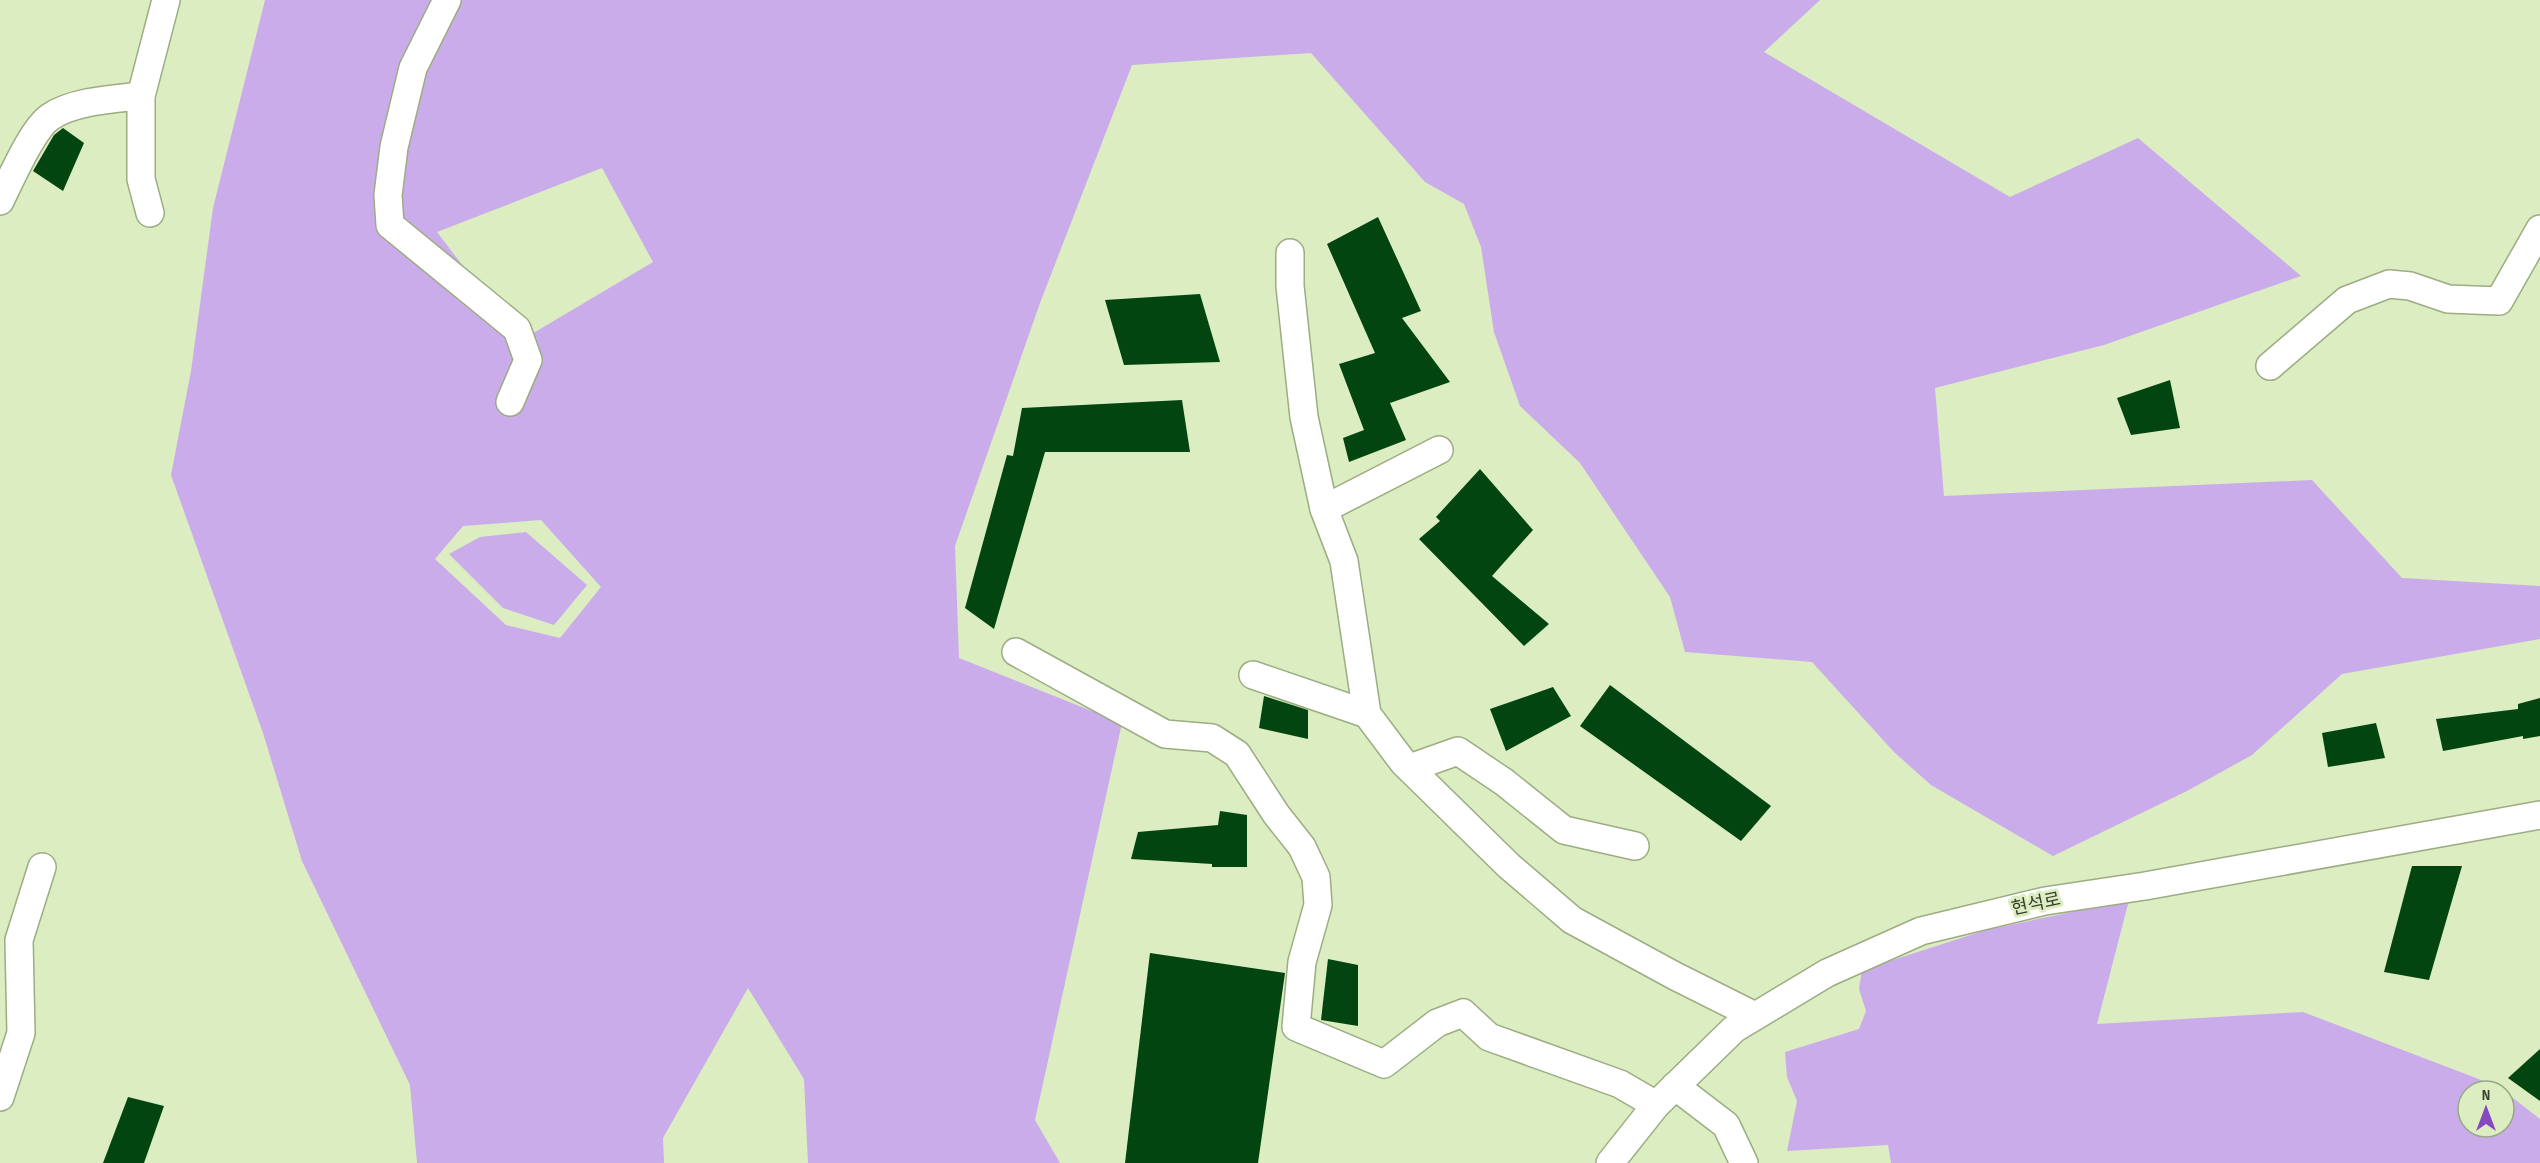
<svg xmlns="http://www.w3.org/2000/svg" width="2540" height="1163" font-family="'Sofia Sans Condensed','Noto Sans KR',sans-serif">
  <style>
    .green { fill: #caaceb; fill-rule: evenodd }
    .building { fill: #034511 }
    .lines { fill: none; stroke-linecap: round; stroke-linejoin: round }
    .minor-casing { stroke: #9cac83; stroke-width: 30 }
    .minor { stroke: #fff; stroke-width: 27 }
    .labels { text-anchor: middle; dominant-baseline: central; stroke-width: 6; stroke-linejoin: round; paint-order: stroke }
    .street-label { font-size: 18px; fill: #383f2e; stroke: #dbedc1 }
  </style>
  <rect width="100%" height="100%" fill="#dbedc1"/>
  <g class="green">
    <path d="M265 0H1820L1764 52 2010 197 2138 138 2301 276 2104 345 1935 388 1944 496 2312 480 2402 578 2540 586V639L2342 674 2252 755 2187 791 2053 856 1931 785 1894 752 1812 662 1685 652 1670 597 1580 463 1520 406 1494 332 1481 247 1464 204 1425 182 1311 53 1132 65 1040 303 955 546 959 658 1122 723 1035 1120 1060 1163H808L804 1079 748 988 663 1138 664 1163H417L410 1085 302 861 263 733 171 475 191 371 213 208ZM602 168 653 262 520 341 437 232ZM541 520 601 587 560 638 506 625 435 559 463 526Z"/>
    <polygon points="526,532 587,585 554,625 503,608 449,554 480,537"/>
    <polygon points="2129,900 2097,1024 2303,1012 2497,1086 2503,1091 2468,1091 2468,1127 2504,1127 2504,1091 2540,1119 2540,1163 1891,1163 1888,1145 1787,1151 1797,1101 1787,1077 1785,1052 1859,1029 1866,1011 1859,989 1862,970 1986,930"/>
  </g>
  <g class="building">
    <polygon points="63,128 84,143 63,191 33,171 54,135"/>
    <polygon points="1378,217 1421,311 1402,318 1450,382 1390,403 1406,440 1349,462 1343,438 1364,430 1339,364 1375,353 1327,244"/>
    <polygon points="1200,294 1220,362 1124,365 1105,300"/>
    <polygon points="2170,380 2180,428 2131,435 2117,398"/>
    <polygon points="1182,400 1190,452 1045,452 994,629 965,608 1007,455 1013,456 1022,408"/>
    <polygon points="1480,469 1533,530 1492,576 1549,624 1524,646 1419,539 1440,521 1436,517"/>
    <polygon points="1610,685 1771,806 1741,841 1580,726"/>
    <polygon points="1553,687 1571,716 1506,751 1490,709"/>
    <polygon points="1264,696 1308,710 1308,739 1259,728"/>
    <polygon points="2540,698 2540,736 2523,739 2523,736 2443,751 2436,719 2518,709 2518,704"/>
    <polygon points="2376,723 2385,758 2328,767 2322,733"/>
    <polygon points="1220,811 1247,815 1247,867 1212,867 1212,864 1131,859 1138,832 1218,825"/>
    <polygon points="2412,866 2462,866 2429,980 2384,972"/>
    <polygon points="1150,953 1285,973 1258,1163 1125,1163"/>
    <polygon points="1328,959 1358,965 1358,1026 1321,1020"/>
    <polygon points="2540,1049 2540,1101 2508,1078"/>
    <polygon points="128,1097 164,1106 144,1163 103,1163"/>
  </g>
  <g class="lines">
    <defs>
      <g id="minor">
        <polyline points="447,0 413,68 394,147 388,195 390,225 517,329 528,360 510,402"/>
        <path d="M0 201C10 181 32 129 50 117 73 101 114 99 141 96"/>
        <polyline points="150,213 141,179 141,96 166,0"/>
        <polyline points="1290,253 1290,286 1304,417 1324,509 1344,561 1367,714 1403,762 1509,866 1572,920 1675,976 1755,1016"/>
        <polyline points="2270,366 2347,300 2389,284 2410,286 2448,299 2499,301 2540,229"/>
        <polyline points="1324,509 1439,450"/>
        <polyline points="1016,652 1165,734 1212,738 1237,754 1276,814 1302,847 1316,877 1318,905 1302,962 1296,1027 1384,1064 1437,1023 1463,1013 1489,1037 1620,1084 1656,1105"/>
        <polyline points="1253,675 1367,714"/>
        <polyline points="1410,768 1458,751 1504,782 1564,830 1635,846"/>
        <polyline points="1675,1086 1726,1125 1744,1163"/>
        <polyline points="0,1097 21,1033 19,940 42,867"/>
        <polyline points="1610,1163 1656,1105 1734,1029 1827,973 1921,931 2045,901 2145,886 2540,815"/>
      </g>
    </defs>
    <use href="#minor" class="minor-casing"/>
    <use href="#minor" class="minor"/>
  </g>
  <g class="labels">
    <g class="street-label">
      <text transform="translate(2036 904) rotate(-12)">현석로</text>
    </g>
  </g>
  <g transform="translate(2486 1109)"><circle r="28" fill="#dbedc1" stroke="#9aa786" stroke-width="1.5"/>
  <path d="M0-4.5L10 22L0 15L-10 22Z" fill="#8749bf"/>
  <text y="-9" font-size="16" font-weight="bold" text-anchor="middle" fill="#383f2e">N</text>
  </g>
</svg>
